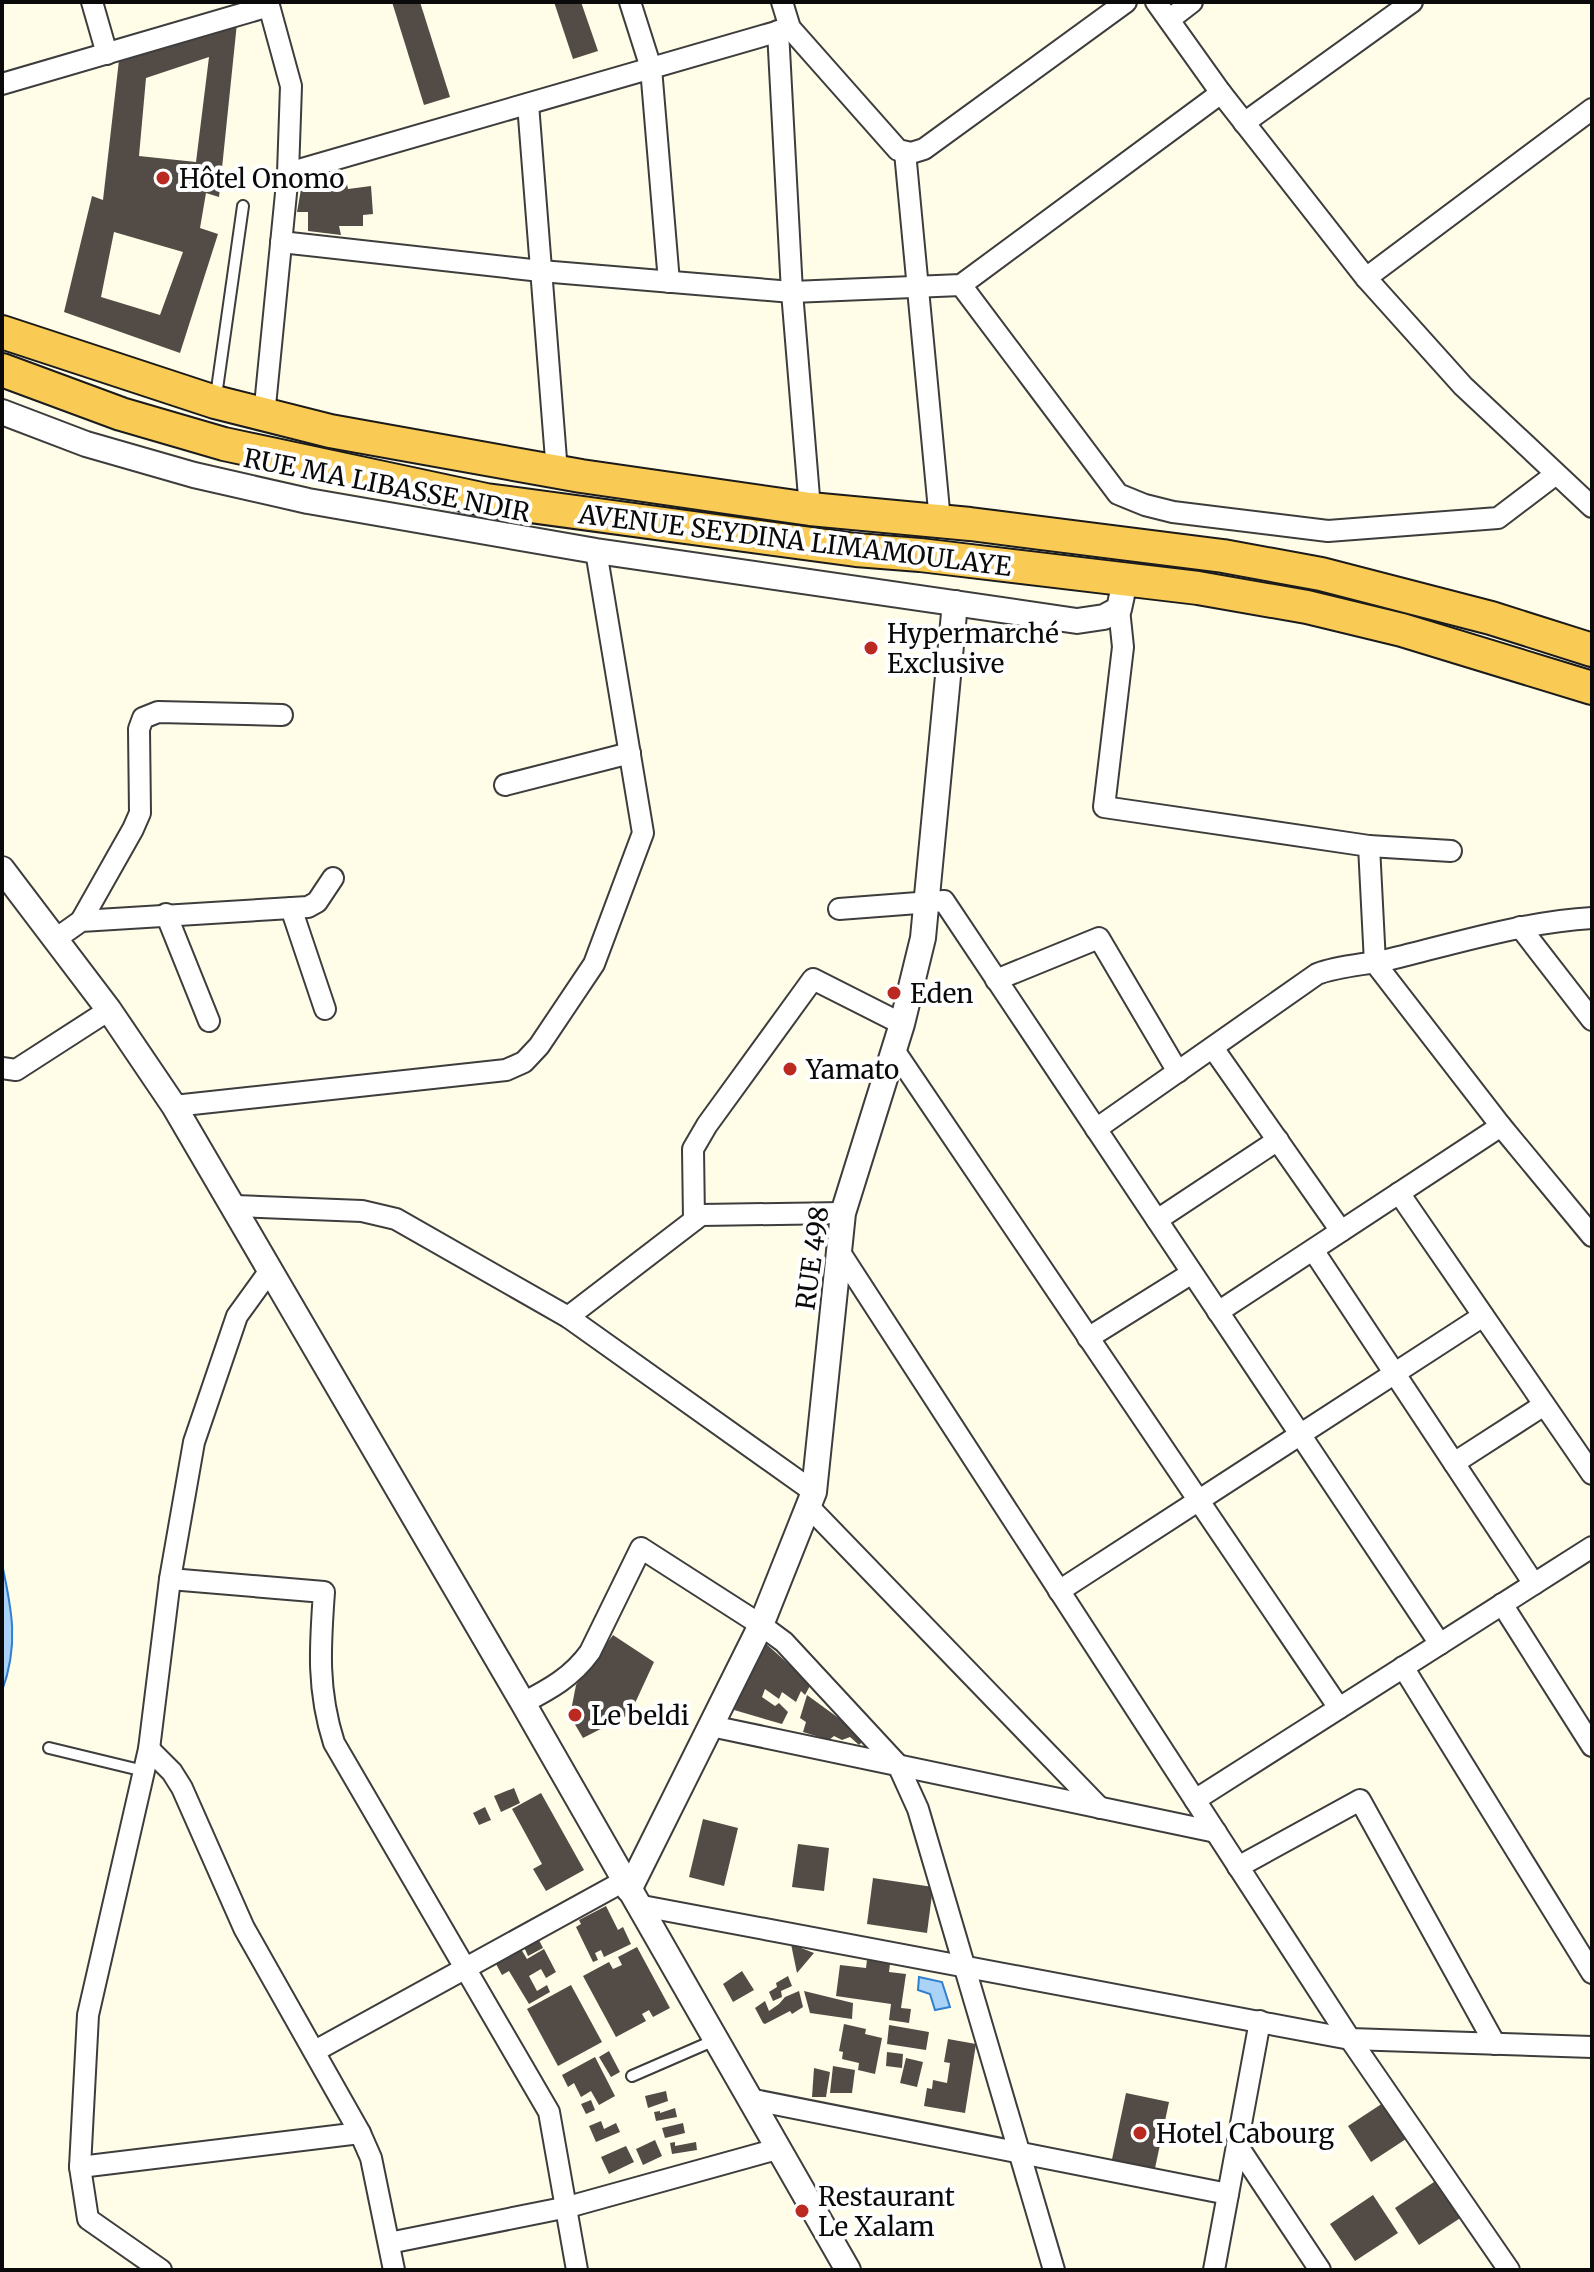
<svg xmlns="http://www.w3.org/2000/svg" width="1594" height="2272" font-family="Merriweather,serif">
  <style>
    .water { fill: #abd2f7; stroke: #317fcf; stroke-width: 2 }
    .building { fill: #534c46; fill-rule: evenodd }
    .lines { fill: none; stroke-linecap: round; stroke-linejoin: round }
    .service-casing { stroke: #3d3d3d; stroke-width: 14 }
    .minor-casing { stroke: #3d3d3d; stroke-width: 24 }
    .tertiary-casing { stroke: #3d3d3d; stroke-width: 28 }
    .trunk-casing { stroke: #1b1b1b; stroke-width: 36 }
    .service { stroke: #fff; stroke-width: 10 }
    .minor { stroke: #fff; stroke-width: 20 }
    .tertiary { stroke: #fff; stroke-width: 24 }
    .trunk { stroke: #f9ca54; stroke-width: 32 }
    .poi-dot { fill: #bb2a21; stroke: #fff; stroke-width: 3 }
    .labels { text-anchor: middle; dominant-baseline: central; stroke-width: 8; stroke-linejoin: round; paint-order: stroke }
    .poi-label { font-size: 26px; fill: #0a0a0a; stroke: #fff; text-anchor: start }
    .street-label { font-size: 26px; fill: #0a0a0a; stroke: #fff }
  </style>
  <rect width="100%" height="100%" fill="#fffde7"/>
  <g class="water">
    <path d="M2 1564C12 1610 19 1645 2 1691Z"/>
    <polygon points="919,1977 942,1982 950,2007 935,2010 930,1994 918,1990"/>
  </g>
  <g class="building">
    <polygon points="392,2 420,2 450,97 424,105"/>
    <polygon points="554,2 581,2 598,51 573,59"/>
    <path d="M237 23 219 197 206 193 200 228 218 234 180 353 64 312 92 196 103 200 119 60ZM209 57 196 162 139 156 146 78ZM114 232 183 252 160 315 101 297Z"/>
    <polygon points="346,179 348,189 371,186 373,214 363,215 363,226 339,226 341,235 308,231 308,212 297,212 301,189"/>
    <polygon points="613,1635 654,1662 630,1714 583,1738 570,1716 576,1685"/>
    <polygon points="764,1642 811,1684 805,1695 801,1691 796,1702 782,1692 779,1699 765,1689 762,1697 775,1706 779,1703 788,1712 782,1724 734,1710"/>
    <polygon points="807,1695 866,1738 859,1745 850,1737 842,1740 834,1736 829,1740 803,1732 806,1722 800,1718"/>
    <polygon points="514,1788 520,1803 501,1812 494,1796"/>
    <polygon points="541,1793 584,1870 546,1891 533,1869 542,1864 512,1809"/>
    <polygon points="485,1807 491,1820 479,1825 473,1813"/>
    <polygon points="703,1819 738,1828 724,1886 689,1877"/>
    <polygon points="798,1844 829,1848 824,1891 792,1887"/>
    <polygon points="873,1878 933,1887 927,1933 867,1924"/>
    <polygon points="606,1906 618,1930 623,1927 631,1944 604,1957 601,1950 595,1953 598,1960 593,1962 576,1927 581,1924 579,1920"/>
    <polygon points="539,1940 543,1948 528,1956 524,1947"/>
    <polygon points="791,1944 814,1953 797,1973"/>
    <polygon points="637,1947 670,2008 653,2017 649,2010 642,2014 646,2021 616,2037 583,1976 609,1962 613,1969 622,1965 618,1957"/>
    <polygon points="521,1949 527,1959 544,1949 556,1972 546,1978 541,1969 529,1976 537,1991 547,1985 550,1992 529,2004 509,1971 502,1975 496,1964"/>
    <polygon points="867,1960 890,1964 889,1972 906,1974 901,2008 911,2009 909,2023 889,2020 891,2004 836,1996 840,1965 866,1968"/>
    <polygon points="742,1971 754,1990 733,2002 723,1984"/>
    <polygon points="788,1976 792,1986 781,1991 782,1997 773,2001 769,1992 777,1987 776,1983"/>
    <polygon points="571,1985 602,2042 558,2066 527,2009"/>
    <polygon points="799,1991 803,2007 792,2014 790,2011 765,2024 763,2023 755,2008 765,2001 769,2011 779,2004 785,1997"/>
    <polygon points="804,1991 853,2003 852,2019 810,2013"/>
    <polygon points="844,2024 866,2029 865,2034 882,2038 875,2074 858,2070 859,2063 842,2059 843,2052 839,2051"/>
    <polygon points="889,2025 929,2032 926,2050 887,2044"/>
    <polygon points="948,2039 976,2044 965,2113 924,2106 927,2088 932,2089 933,2080 947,2083 950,2063 944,2062"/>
    <polygon points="609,2051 620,2072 611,2077 599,2057"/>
    <polygon points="887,2052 903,2054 902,2068 886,2066"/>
    <polygon points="595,2057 615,2096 599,2105 591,2091 581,2097 574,2083 568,2087 562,2075"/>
    <polygon points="906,2058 923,2062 917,2087 900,2083"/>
    <polygon points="833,2066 855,2070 852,2093 830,2093"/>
    <polygon points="814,2068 830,2072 826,2097 812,2097"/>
    <polygon points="666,2091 668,2101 648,2108 645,2096"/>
    <polygon points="1126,2093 1169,2102 1154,2173 1111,2164"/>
    <polygon points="591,2100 595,2110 586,2114 581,2104"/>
    <polygon points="1383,2103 1406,2139 1371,2162 1348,2126"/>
    <polygon points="675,2108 677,2117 656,2121 654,2112 660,2111 660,2113"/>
    <polygon points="601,2121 604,2129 616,2123 620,2132 596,2142 589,2126"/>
    <polygon points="683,2123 685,2133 665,2138 662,2128"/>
    <polygon points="655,2140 662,2156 643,2165 636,2149"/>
    <polygon points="675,2142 675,2146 696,2142 697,2150 672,2154 670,2143"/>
    <polygon points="626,2146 634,2162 609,2174 601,2157"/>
    <polygon points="1440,2178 1465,2215 1419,2245 1395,2208"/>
    <polygon points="1373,2195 1398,2233 1355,2261 1330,2224"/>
  </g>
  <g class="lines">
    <defs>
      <g id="service">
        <polyline points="216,396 243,206"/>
        <polyline points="49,1748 144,1771"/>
        <polyline points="632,2076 715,2040"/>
      </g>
      <g id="minor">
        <polyline points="92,2 107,54"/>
        <polyline points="630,2 651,68 669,282"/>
        <polyline points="782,2 790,28 898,150 911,153 924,149 1126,2"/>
        <polyline points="1156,2 1221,93 1366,278 1463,386 1592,507"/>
        <polyline points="1170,19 1192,2"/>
        <polyline points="778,31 792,292 810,509"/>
        <polyline points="2,84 269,6"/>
        <polyline points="528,104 557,472"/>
        <polyline points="1244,123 1412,2"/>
        <polyline points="905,152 940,521"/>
        <polyline points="288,173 790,28"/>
        <polyline points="281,242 541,271 792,292 961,285 1221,93"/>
        <polyline points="1366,278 1592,109"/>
        <polyline points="961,285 1118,494 1145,505 1173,512 1328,531 1498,518 1556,474"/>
        <polyline points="264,416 288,173 291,86 268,2"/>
        <polyline points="1119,609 1123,647 1104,807 1369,846 1375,963 1501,1126 1592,1236"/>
        <polyline points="505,785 630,753"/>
        <polyline points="1369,846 1451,851"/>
        <polyline points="291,908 325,1009"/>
        <polyline points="839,909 944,901 1440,1644"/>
        <polyline points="166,914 209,1021"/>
        <polyline points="81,921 133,829 140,813 139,729 143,718 158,712 282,715"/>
        <polyline points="1520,927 1592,1020"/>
        <polyline points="57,938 81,921 308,907 317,902 333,878"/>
        <polyline points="996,980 1099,938 1178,1072"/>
        <polyline points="1213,1048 1341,1231"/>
        <polyline points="894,1050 1339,1708"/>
        <polyline points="2,1068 16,1070 109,1010"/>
        <polyline points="174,1106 506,1070 524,1062 539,1046 594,964 643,833 596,551"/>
        <path d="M1096 1129 1317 974C1341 965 1366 965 1391 959 1457 943 1524 922 1592 918"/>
        <polyline points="1399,1193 1592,1474"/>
        <polyline points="235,1206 362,1211 396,1219 568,1317 814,1492"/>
        <polyline points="694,1220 693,1149 707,1125 813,979 902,1024"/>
        <polyline points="1157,1220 1278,1140"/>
        <polyline points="1313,1250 1534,1584"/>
        <polyline points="839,1251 1350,2039 1509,2270"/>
        <polyline points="1218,1312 1501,1126"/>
        <polyline points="568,1317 701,1215 843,1213"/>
        <polyline points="1088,1338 1192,1273"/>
        <polyline points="1454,1463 1544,1405"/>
        <polyline points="809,1507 1100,1808"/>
        <path d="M170 1579 324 1592C320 1647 317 1690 334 1743L549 2112 577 2270"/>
        <polyline points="1059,1591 1483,1316"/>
        <polyline points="1502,1604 1592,1746"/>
        <polyline points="1403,1667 1592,1973"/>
        <path d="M523 1703C550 1689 572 1677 590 1652L641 1548 761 1625 784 1642 898 1765 918 1809 1054 2270"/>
        <polyline points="711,1726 1216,1832"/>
        <polyline points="149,1749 172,1772 182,1788 244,1928 360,2133 371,2158 394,2270"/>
        <polyline points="1195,1800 1592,1547"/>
        <polyline points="1238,1867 1360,1800 1495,2044"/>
        <polyline points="637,1905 1350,2039 1592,2047"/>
        <polyline points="315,2051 624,1881"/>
        <polyline points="749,2099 1228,2194"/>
        <polyline points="1237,2145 1320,2270"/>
        <polyline points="80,2167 360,2133"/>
        <polyline points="389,2243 568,2207 777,2149"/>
        <polyline points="161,2270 88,2219 80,2167 88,2015 149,1749 170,1579 194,1442 237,1316 271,1269"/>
        <polyline points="1214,2270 1260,2021"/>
      </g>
      <g id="tertiary">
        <polyline points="2,412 86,444 194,475 308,501 596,551 1077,621 1104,617 1119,609 1125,581"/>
        <polyline points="2,869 109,1010 174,1106 523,1703 848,2270"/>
        <polyline points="629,1890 761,1625 814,1492 843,1213 902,1024 923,938 955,603"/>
      </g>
      <g id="trunk">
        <polyline points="2,332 215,402 330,431 581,476 810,509 970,524 1223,556 1321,574 1491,618 1592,650"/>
        <polyline points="2,370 121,414 224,444 486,500 856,550 920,555 1198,588 1307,607 1402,630 1592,688"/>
      </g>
    </defs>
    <use href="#service" class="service-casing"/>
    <use href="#minor" class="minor-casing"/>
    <use href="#tertiary" class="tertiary-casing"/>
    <use href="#trunk" class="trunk-casing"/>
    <use href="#service" class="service"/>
    <use href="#minor" class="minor"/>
    <use href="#tertiary" class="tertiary"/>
    <use href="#trunk" class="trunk"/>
  </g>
  <g class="poi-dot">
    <circle cx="163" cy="178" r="8"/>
    <circle cx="871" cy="648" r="8"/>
    <circle cx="894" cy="993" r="8"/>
    <circle cx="790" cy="1069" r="8"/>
    <circle cx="575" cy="1715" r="8"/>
    <circle cx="1140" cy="2133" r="8"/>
    <circle cx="802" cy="2211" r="8"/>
  </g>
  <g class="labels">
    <g class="poi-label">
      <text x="179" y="178">Hôtel Onomo</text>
      <text x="887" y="633">Hypermarché<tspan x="887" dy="30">Exclusive</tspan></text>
      <text x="910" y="993">Eden</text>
      <text x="806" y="1069">Yamato</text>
      <text x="591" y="1715">Le beldi</text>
      <text x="1156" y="2133">Hotel Cabourg</text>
      <text x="818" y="2196">Restaurant<tspan x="818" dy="30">Le Xalam</tspan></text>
    </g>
    <g class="street-label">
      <text transform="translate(387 485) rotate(11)">RUE MA LIBASSE NDIR</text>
      <text transform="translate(795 540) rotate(7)">AVENUE SEYDINA LIMAMOULAYE</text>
      <text transform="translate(812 1258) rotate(-82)">RUE 498</text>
    </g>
  </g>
  <rect width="1594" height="2272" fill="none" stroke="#0a0a0a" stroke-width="8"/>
</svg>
